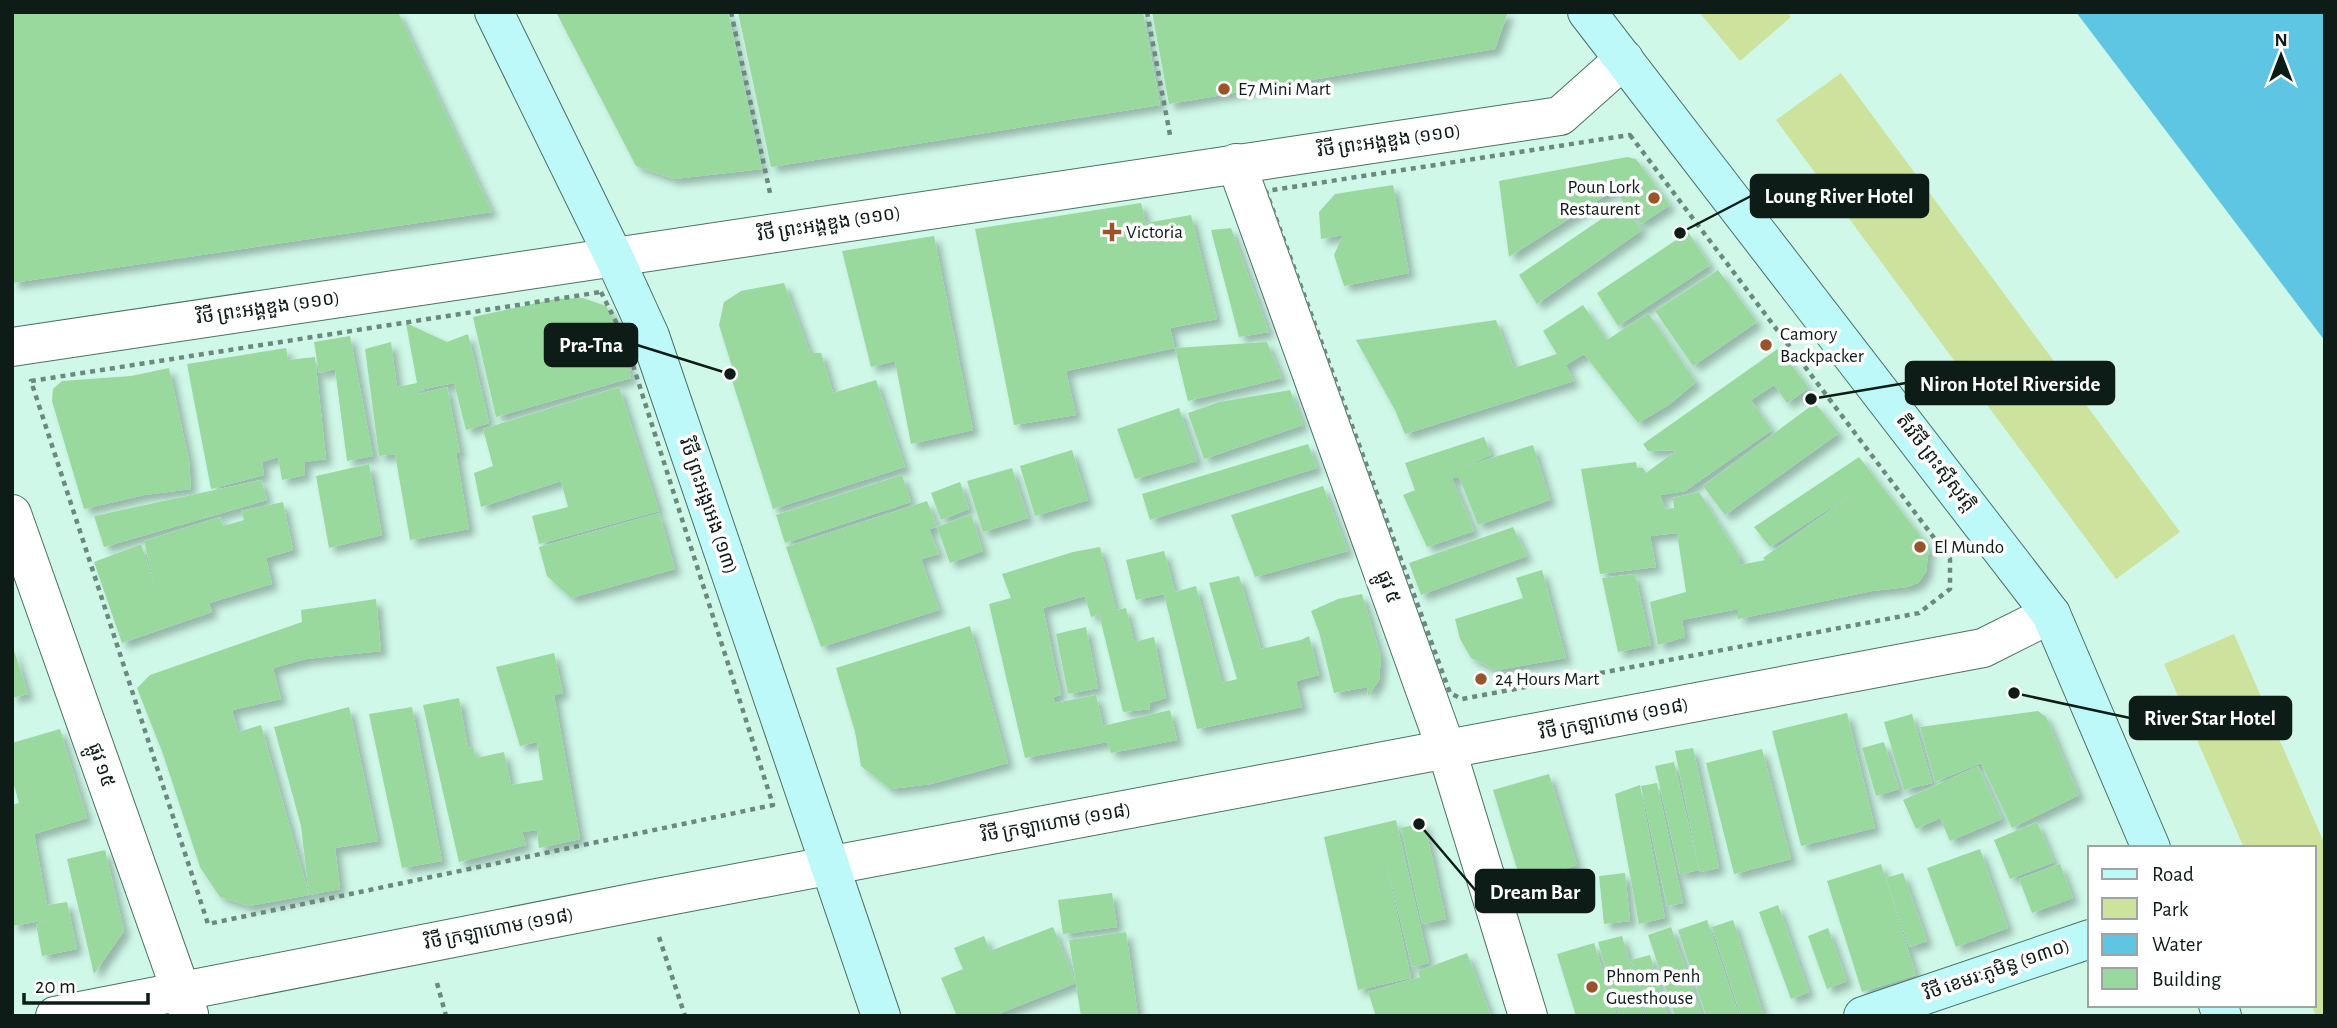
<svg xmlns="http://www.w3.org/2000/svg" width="2337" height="1028" font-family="'Alegreya Sans','Noto Sans Khmer',sans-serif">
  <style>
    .green { fill: #cde39d }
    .water { fill: #5ec6e3 }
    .building { fill: #99d99e; filter: url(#shadow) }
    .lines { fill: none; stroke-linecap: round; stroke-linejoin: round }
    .street-casing { stroke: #4c7164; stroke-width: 40 }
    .secondary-casing { stroke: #4c7164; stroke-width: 40 }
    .path { stroke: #6d897f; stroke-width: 4.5; stroke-dasharray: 5 5; stroke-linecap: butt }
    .street { stroke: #fff; stroke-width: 38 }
    .secondary { stroke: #bcf9f8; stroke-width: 38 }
    .poi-dot { fill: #9a542a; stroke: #fff; stroke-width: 2.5 }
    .labels { text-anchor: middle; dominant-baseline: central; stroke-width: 7; stroke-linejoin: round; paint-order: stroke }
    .poi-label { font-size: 19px; fill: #0d1c17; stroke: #fff; text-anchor: start }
    .street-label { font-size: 19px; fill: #0d1c17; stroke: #fff }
    .leader { fill: none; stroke: #0d1c17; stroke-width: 2.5 }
    .callout-dot { fill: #0d1c17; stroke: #fff; stroke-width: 2.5 }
    .callout { fill: #0d1c17; stroke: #0d1c17; stroke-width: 2.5 }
    .callout-label { font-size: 21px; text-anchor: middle; font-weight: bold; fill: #fff }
  </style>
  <defs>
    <filter id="shadow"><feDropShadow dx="6" dy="6" stdDeviation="3.5" flood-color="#0004"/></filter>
  </defs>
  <rect width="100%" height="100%" fill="#cff8e8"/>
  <g class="green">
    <polygon points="1699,12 1787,12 1791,17 1740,61"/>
    <polygon points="1841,73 2180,532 2116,579 1776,120"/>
    <polygon points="2234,634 2325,845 2325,1016 2316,1016 2312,1005 2314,1005 2314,848 2244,848 2164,664"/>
  </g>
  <polygon class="water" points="2076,12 2325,12 2325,341"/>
  <g class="building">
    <polygon points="12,12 398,12 492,212 12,283"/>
    <polygon points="556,12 728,12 762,169 674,179 636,166"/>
    <polygon points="738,12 1143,12 1160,105 771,167"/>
    <polygon points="1152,12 1508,12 1495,49 1169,104"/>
    <polygon points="1627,157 1636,159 1670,205 1641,224 1614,190 1509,257 1499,181"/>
    <polygon points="1393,185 1409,273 1344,286 1334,255 1343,235 1321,239 1319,212 1335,194"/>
    <polygon points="1141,203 1146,223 1191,215 1217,319 1170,328 1175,348 1066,371 1076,415 1014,425 975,229"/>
    <polygon points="1622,205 1642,230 1537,304 1519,275"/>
    <polygon points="1231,228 1269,332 1239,337 1211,230"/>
    <polygon points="1688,232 1710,265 1618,326 1597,293"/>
    <polygon points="934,236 973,430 911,444 895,361 871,367 842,251"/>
    <polygon points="1718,270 1757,322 1693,366 1655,311"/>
    <polygon points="784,283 810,353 821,353 833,393 876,380 905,467 773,509 730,374 734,373 719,325 724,302 741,291"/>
    <polygon points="583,298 606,306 621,333 631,378 496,417 473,317 555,299"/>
    <polygon points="1583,305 1607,340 1648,313 1696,382 1670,404 1638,423 1584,354 1566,365 1574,381 1405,434 1395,410 1356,340 1496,320 1514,368 1557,354 1543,331"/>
    <polygon points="406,323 447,342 468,334 489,423 466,430 454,383 419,390 419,394 447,387 460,453 456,453 469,529 410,540 395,454 379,456 365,349 391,342 397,387 417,383"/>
    <polygon points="350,336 373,456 347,461 335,369 319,373 314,342"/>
    <polygon points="1267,342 1282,378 1188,401 1175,348"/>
    <polygon points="286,348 288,360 315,357 326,459 304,462 305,475 282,480 278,457 262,462 264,475 211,489 187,364"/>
    <polygon points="1779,348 1809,388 1787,403 1774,385 1751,400 1772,430 1685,491 1660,495 1665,509 1674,508 1673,498 1699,492 1740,557 1740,565 1765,560 1763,558 1858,490 1770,547 1754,527 1859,457 1929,547 1926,572 1918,583 1907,587 1872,591 1738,619 1738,609 1682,620 1685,637 1658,645 1650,602 1686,592 1677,533 1650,536 1656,567 1600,574 1581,469 1636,462 1637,468 1643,468 1646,473 1677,450 1648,451 1643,444"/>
    <polygon points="169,368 189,461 191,489 144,495 84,509 52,401 53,389 62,381 131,376"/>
    <polygon points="619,387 659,511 539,544 532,516 568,507 561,481 481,507 474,473 493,466 483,429"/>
    <polygon points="1290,390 1303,425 1204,459 1188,413 1219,402"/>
    <polygon points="1815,403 1839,433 1725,515 1703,486"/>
    <polygon points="1179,408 1197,461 1135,479 1117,429"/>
    <polygon points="1484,437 1491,455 1463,467 1533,445 1550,500 1478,525 1459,477 1452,478 1474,531 1427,547 1403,495 1415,490 1405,463"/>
    <polygon points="1308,444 1317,468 1150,520 1142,494"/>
    <polygon points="1072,450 1088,500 1035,516 1020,466"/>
    <polygon points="369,464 382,535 329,548 316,476"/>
    <polygon points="1012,468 1028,518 983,532 967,481"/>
    <polygon points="902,475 911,502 785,543 776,515"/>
    <polygon points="261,480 267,500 104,547 94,516"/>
    <polygon points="960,482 969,509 941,520 931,493"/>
    <polygon points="1323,486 1348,551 1255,577 1231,515"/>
    <polygon points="927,501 937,527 929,529 939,554 921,559 939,610 821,647 786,547"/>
    <polygon points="283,502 293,550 266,558 272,584 209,603 212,612 122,643 94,562 141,544 155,587 144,541 220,517 223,526 244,520 241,511"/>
    <polygon points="659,513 675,569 571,598 547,576 539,547"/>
    <polygon points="971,514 983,551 950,563 937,527"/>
    <polygon points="1513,527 1527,556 1421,595 1409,563"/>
    <polygon points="1100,547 1116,610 1126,608 1134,642 1154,637 1166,698 1149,703 1150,709 1123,712 1099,614 1091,617 1085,596 1043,608 1061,695 1053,697 1055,703 1096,695 1103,726 1170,710 1177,740 1111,753 1107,742 1025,758 989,604 1011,598 1002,574 1073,552"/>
    <polygon points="1164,551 1175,592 1196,586 1222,683 1237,679 1209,583 1239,576 1261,649 1301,640 1309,636 1319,675 1296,681 1302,707 1197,729 1164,594 1136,600 1126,560"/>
    <polygon points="1542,570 1566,658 1497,670 1471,658 1460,639 1455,619 1523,598 1516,578"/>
    <polygon points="1635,574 1651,645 1618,652 1602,578"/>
    <polygon points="1362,594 1381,657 1379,680 1368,696 1367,687 1334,693 1319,632 1311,611 1338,599"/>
    <polygon points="376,599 381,651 306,659 273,668 281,699 232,710 238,732 261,725 309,895 301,826 274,727 349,707 378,841 335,848 340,889 309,895 249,906 220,897 200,867 163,754 137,688 150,675 302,622 301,610"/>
    <polygon points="970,626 1008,763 931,784 890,789 861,766 855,732 836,668"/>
    <polygon points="1086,627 1098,688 1068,694 1056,634"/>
    <polygon points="12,644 28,694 12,698"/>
    <polygon points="554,653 563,693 554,695 580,839 539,848 537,830 522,832 526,845 459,862 423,705 459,698 468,748 473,747 476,758 504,752 511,785 543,780 537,742 520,746 496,667"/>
    <polygon points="412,707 442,861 402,868 369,714"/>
    <polygon points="2038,711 2046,717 2079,795 2012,828 1981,763 1935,782 1920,727"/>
    <polygon points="1847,713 1875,828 1801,846 1772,731"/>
    <polygon points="1912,714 1932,783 1904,790 1884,722"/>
    <polygon points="60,729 87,818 34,834 47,905 67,902 77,949 42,956 36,924 47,920 12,926 12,805 19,803 12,778 12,743"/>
    <polygon points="1884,742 1899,789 1876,796 1862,748"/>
    <polygon points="1693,748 1719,868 1700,872 1675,751"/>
    <polygon points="1762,749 1791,859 1734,874 1706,763"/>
    <polygon points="1674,762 1699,870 1680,874 1655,766"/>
    <polygon points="1978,766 2002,819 1950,841 1940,818 1916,829 1903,800"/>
    <polygon points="1549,774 1577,865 1521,882 1493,790"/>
    <polygon points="1657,783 1683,903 1667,906 1641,786"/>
    <polygon points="1640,785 1665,918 1639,924 1615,794"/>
    <polygon points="1396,820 1429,963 1412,967 1384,854 1411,978 1358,990 1324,837"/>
    <polygon points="1424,822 1446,919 1422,924 1401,828"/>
    <polygon points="2037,822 2054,862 2010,879 1994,840"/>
    <polygon points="1980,849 2008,928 1956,947 1927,868"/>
    <polygon points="105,850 124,931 94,974 67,859"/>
    <polygon points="1881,864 1916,975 1862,992 1827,881"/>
    <polygon points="2060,864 2073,898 2032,913 2019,879"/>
    <polygon points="1625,873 1630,921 1604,924 1599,876"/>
    <polygon points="1903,873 1927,941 1909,947 1886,878"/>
    <polygon points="1112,893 1117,927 1063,934 1058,900"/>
    <polygon points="1778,905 1809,992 1791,999 1759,912"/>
    <polygon points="1707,920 1739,1016 1706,1016 1678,930"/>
    <polygon points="1733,920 1764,1016 1741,1016 1712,927"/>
    <polygon points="1053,927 1076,983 993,1016 957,1016 941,978 963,969 954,948 984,936 990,951"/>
    <polygon points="1671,927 1702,1016 1675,1016 1648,935"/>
    <polygon points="1828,928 1847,981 1827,989 1808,936"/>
    <polygon points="1126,932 1138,1016 1081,1016 1069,940"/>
    <polygon points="1622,936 1646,1016 1619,1016 1598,942"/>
    <polygon points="1594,943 1617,1016 1576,1016 1557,954"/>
    <polygon points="1467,953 1491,1016 1376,1016 1368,992 1420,977 1418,971"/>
    <polygon points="1650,955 1668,1016 1648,1016 1631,960"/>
  </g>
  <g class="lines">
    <defs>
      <g id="street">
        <polyline points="1236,163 1447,751 1528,1016"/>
        <polyline points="12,347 1560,116 1624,59"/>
        <polyline points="12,514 189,1014"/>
        <polyline points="55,1016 647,900 1983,648 2051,614"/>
      </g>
      <g id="secondary">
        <polyline points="494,12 614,257 650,336 881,1016"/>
        <polyline points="1587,12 2051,614 2151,848"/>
        <polyline points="2218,1005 2222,1016"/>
        <polyline points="1863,1016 2090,939"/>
      </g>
    </defs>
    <use href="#street" class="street-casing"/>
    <use href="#secondary" class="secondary-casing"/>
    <g class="path">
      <polyline points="731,12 770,193"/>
      <polyline points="1147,12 1170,135"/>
      <polygon points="1630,135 1950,559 1950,589 1919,613 1462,699 1450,693 1266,191"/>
      <polygon points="601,292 625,340 773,805 208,924 31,381"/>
      <polyline points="659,937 685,1016"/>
      <polyline points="437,983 446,1016"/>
    </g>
    <use href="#street" class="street"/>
    <use href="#secondary" class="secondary"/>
  </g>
  <g class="poi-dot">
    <circle cx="1224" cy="89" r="7"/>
    <circle cx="1654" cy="198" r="7"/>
    <path d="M1108.5 221.5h7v7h7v7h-7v7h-7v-7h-7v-7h7z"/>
    <circle cx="1766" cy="345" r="7"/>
    <circle cx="1920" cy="547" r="7"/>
    <circle cx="1481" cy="679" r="7"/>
    <circle cx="1592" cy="987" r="7"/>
  </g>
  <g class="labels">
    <g class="poi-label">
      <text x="1238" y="89">E7 Mini Mart</text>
      <text x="1640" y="187" text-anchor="end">Poun Lork<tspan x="1640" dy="22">Restaurent</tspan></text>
      <text x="1126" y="232">Victoria</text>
      <text x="1780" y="334">Camory<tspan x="1780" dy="22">Backpacker</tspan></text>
      <text x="1934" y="547">El Mundo</text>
      <text x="1495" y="679">24 Hours Mart</text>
      <text x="1606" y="976">Phnom Penh<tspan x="1606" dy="22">Guesthouse</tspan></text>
    </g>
    <g class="street-label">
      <text transform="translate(1389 141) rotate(-8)">វិថី ព្រះអង្គឌួង (១១០)</text>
      <text transform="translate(829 224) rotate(-9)">វិថី ព្រះអង្គឌួង (១១០)</text>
      <text transform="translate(268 308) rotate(-8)">វិថី ព្រះអង្គឌួង (១១០)</text>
      <text transform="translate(1936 463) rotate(52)">តីរវិថី ព្រះស៊ីសុវត្តិ</text>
      <text transform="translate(708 506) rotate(71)">វិថី ព្រះអង្គអេង (១៣)</text>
      <text transform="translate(1388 587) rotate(70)">ផ្លូវ ៥</text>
      <text transform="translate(1614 719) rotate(-11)">វិថី ក្រឡាហោម (១១៨)</text>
      <text transform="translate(101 765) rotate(71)">ផ្លូវ ១៥</text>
      <text transform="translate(1056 823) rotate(-10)">វិថី ក្រឡាហោម (១១៨)</text>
      <text transform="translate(499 929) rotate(-11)">វិថី ក្រឡាហោម (១១៨)</text>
      <text transform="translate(1997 970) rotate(-19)">វិថី ខេមរៈភូមិន្ធ (១៣០)</text>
    </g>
  </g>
  <path class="leader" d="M1680 233L1751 196M730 374L637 345M1811 399L1906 383M2014 693L2130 718M1419 824L1476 891"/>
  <g class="callout-dot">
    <circle cx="1680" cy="233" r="7"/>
    <circle cx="730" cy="374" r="7"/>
    <circle cx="1811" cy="399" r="7"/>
    <circle cx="2014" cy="693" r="7"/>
    <circle cx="1419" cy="824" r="7"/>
  </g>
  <g class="callout">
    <rect x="1751" y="175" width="177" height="42" rx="7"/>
    <rect x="545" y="324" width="92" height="42" rx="7"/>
    <rect x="1906" y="362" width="208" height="42" rx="7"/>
    <rect x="2130" y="697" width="161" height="42" rx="7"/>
    <rect x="1476" y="870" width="118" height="42" rx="7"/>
  </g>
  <g class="callout-label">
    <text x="1839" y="203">Loung River Hotel</text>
    <text x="591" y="352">Pra-Tna</text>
    <text x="2010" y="391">Niron Hotel Riverside</text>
    <text x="2210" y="725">River Star Hotel</text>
    <text x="1535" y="899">Dream Bar</text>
  </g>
  <rect width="2337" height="1028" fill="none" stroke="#0d1c17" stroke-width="28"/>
  <rect x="2088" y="846" width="228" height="161" fill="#ffffff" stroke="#9ea4a2" stroke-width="2"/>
  <rect x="2102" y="869" width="35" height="10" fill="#bcf9f8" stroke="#9ea4a2" stroke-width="2"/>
  <text x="2152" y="881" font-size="21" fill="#0d1c17">Road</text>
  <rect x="2102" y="898" width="35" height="21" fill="#cde39d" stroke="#9ea4a2" stroke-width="2"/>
  <text x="2152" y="916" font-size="21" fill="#0d1c17">Park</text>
  <rect x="2102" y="934" width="35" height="21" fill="#5ec6e3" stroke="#9ea4a2" stroke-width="2"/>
  <text x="2152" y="951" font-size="21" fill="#0d1c17">Water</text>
  <rect x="2102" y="968" width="35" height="21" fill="#99d99e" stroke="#9ea4a2" stroke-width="2"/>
  <text x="2152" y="986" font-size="21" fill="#0d1c17">Building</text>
  <g transform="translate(2281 56)" stroke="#ffffff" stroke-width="5" paint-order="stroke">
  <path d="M0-5L12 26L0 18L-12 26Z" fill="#0d1c17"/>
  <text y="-10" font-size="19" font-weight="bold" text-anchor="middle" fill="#0d1c17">N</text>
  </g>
  <path d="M24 993v10h124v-10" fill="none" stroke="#0d1c17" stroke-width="3.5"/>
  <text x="35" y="993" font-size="21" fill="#0d1c17" stroke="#ffffff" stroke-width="5" paint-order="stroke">20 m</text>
</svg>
